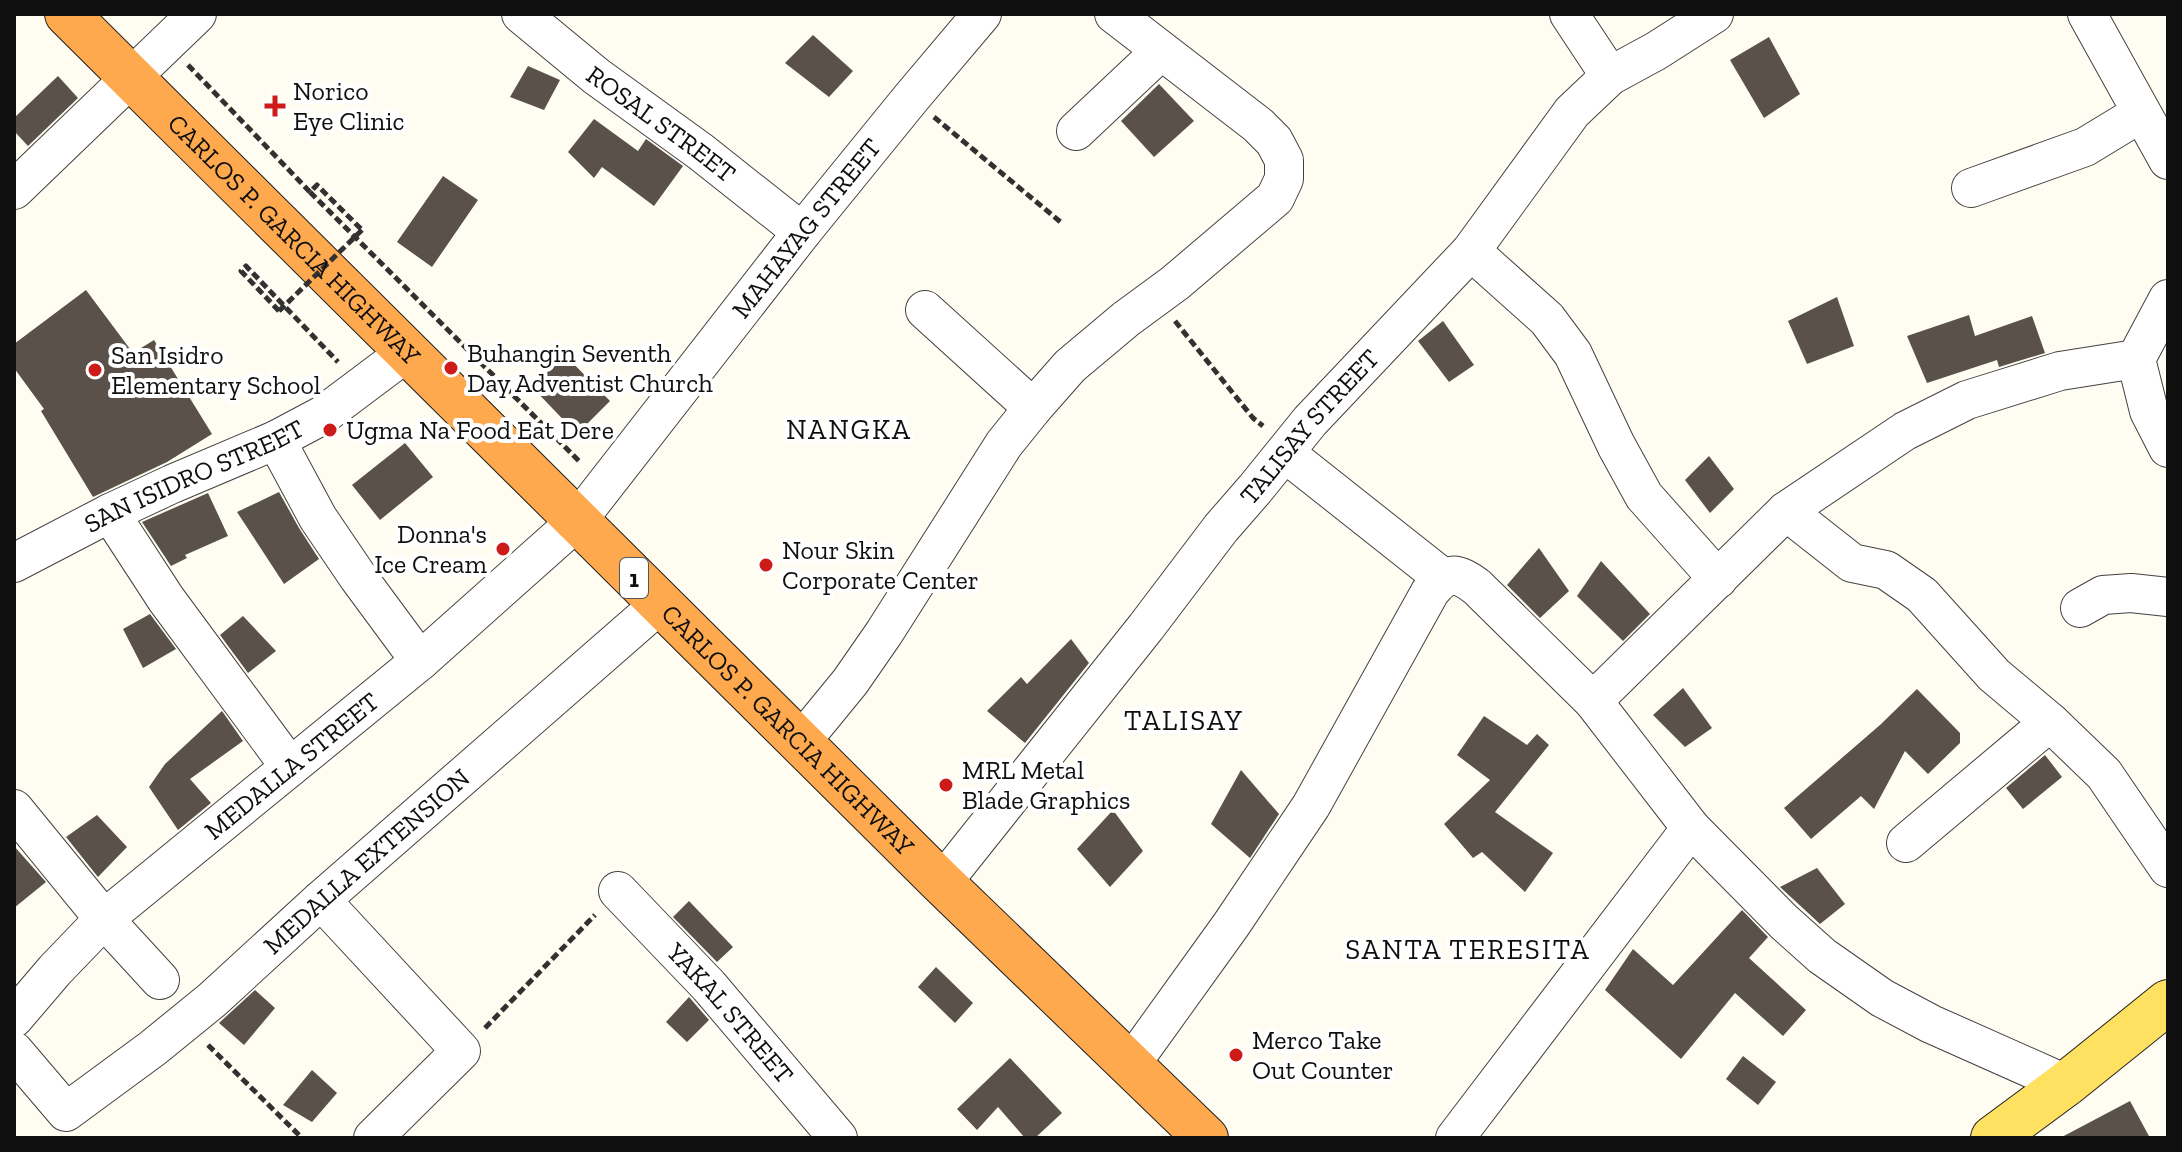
<svg xmlns="http://www.w3.org/2000/svg" width="2182" height="1152" font-family="'Zilla Slab',serif">
  <style>
    .building { fill: #59514a }
    .lines { fill: none; stroke-linecap: round; stroke-linejoin: round }
    .minor-casing { stroke: #424242; stroke-width: 40 }
    .major-casing { stroke: #202020; stroke-width: 46 }
    .highway-casing { stroke: #202020; stroke-width: 46 }
    .path { stroke: #313131; stroke-width: 5; stroke-dasharray: 8 4; stroke-linecap: butt }
    .minor { stroke: #fff; stroke-width: 38 }
    .major { stroke: #ffe161; stroke-width: 44 }
    .highway { stroke: #ffa94f; stroke-width: 44 }
    .path-bridge { stroke: #313131; stroke-width: 5; stroke-dasharray: 8 4; stroke-linecap: butt }
    .poi-dot { fill: #cd1b19; stroke: #fff; stroke-width: 3 }
    .labels { text-anchor: middle; dominant-baseline: central; stroke-width: 8; stroke-linejoin: round; paint-order: stroke }
    .shield { fill: #fff; stroke: #575757; stroke-width: 2 }
    .shield-label { font-size: 24px; font-weight: bold; fill: #0f0f0f }
    .poi-label { font-size: 26px; fill: #0f0f0f; stroke: #fff; text-anchor: start }
    .street-label { font-size: 26px; fill: #0f0f0f; stroke: #fff }
    .neighbourhood-label { font-size: 28px; letter-spacing: 2px; fill: #0f0f0f; stroke: #fff }
  </style>
  <rect width="100%" height="100%" fill="#fffdf1"/>
  <g class="building">
    <polygon points="813,35 853,71 829,97 785,63"/>
    <polygon points="1769,37 1800,94 1764,118 1730,60"/>
    <polygon points="528,66 560,80 544,110 510,97"/>
    <polygon points="58,76 78,98 28,146 14,131 14,118"/>
    <polygon points="1159,84 1194,121 1154,157 1121,121"/>
    <polygon points="594,119 638,151 646,139 683,166 654,206 602,167 594,178 568,152"/>
    <polygon points="443,176 478,200 432,267 397,242"/>
    <polygon points="86,290 133,353 154,340 212,434 167,462 93,497 41,411 44,409 14,368 14,344"/>
    <polygon points="1837,297 1854,346 1807,364 1788,321"/>
    <polygon points="1969,315 1975,336 2032,316 2045,353 1999,367 1997,360 1927,383 1907,336"/>
    <polygon points="1443,321 1474,365 1449,382 1418,341"/>
    <polygon points="564,354 610,401 577,434 531,386"/>
    <polygon points="405,443 433,477 380,520 352,485"/>
    <polygon points="1709,456 1734,489 1710,513 1685,480"/>
    <polygon points="279,492 299,528 319,559 284,584 237,512"/>
    <polygon points="208,493 228,536 185,555 187,558 171,566 142,522"/>
    <polygon points="1539,548 1569,591 1540,618 1507,585"/>
    <polygon points="1601,561 1650,614 1623,641 1577,596"/>
    <polygon points="150,614 176,649 143,668 123,629"/>
    <polygon points="243,616 276,651 248,673 220,635"/>
    <polygon points="1071,639 1089,663 1025,743 987,711 1021,677 1027,684"/>
    <polygon points="1683,688 1712,728 1685,747 1653,715"/>
    <polygon points="1917,689 1960,733 1960,743 1928,774 1905,751 1874,809 1861,796 1811,839 1784,808 1880,725"/>
    <polygon points="222,711 243,741 190,779 211,803 178,830 149,787 165,764"/>
    <polygon points="1484,716 1527,745 1537,734 1549,745 1495,812 1553,853 1525,892 1482,852 1473,858 1444,824 1490,780 1457,755"/>
    <polygon points="2045,755 2062,777 2023,809 2006,788"/>
    <polygon points="1241,770 1279,814 1250,858 1211,824"/>
    <polygon points="1113,810 1143,851 1110,887 1077,849"/>
    <polygon points="97,815 127,847 98,877 66,837"/>
    <polygon points="14,846 46,882 14,908"/>
    <polygon points="1817,868 1845,904 1820,924 1780,887"/>
    <polygon points="689,901 733,947 717,962 673,917"/>
    <polygon points="1742,910 1768,937 1749,958 1806,1010 1783,1036 1735,993 1681,1059 1605,990 1633,949 1673,985"/>
    <polygon points="936,967 973,1003 955,1023 918,987"/>
    <polygon points="255,990 275,1008 244,1045 219,1023"/>
    <polygon points="689,997 709,1020 687,1042 666,1022"/>
    <polygon points="1743,1056 1776,1082 1758,1105 1726,1079"/>
    <polygon points="1010,1058 1062,1113 1035,1138 1025,1138 998,1107 977,1130 957,1109"/>
    <polygon points="312,1070 337,1093 312,1122 283,1105"/>
    <polygon points="2130,1101 2150,1138 2060,1138"/>
  </g>
  <g class="lines">
    <defs>
      <g id="minor">
        <path id="s1" d="M521 14 596 76 701 152 802 232"/>
        <polyline points="1569,14 1610,76"/>
        <polyline points="2087,14 2168,160"/>
        <polyline points="1076,131 1161,51"/>
        <polyline points="1971,188 2085,147 2141,113"/>
        <polyline points="14,190 197,14"/>
        <polyline points="1471,251 1547,319 1573,354 1616,445 1644,496 1718,579"/>
        <polyline points="2168,299 2136,359 2149,411 2168,448"/>
        <polyline points="925,310 1033,408"/>
        <polyline points="276,440 318,518 358,577 420,661"/>
        <polyline points="1285,453 1443,578"/>
        <polyline points="1786,511 1852,563 1886,570 1922,595 1994,675 2050,722 2104,774 2168,868"/>
        <polyline points="110,513 166,599 290,767"/>
        <path id="s2" d="M14 563 110 513 172 484 276 440 323 415 407 352"/>
        <polyline points="2080,608 2103,595 2131,593 2168,597"/>
        <polyline points="1593,701 1786,511 1905,431 1967,400 2060,371 2136,359"/>
        <polyline points="800,743 850,682 884,633 1004,444 1033,408 1070,366 1126,319 1175,283 1275,198 1284,179 1284,160 1274,141 1258,125 1114,14"/>
        <polyline points="14,809 104,919 160,980"/>
        <polyline points="1906,843 2050,722"/>
        <path id="s3" d="M942 883 1146 627 1221 528 1255 489 1310 421 1471 251 1572 112 1610 76 1656 51 1714 14"/>
        <path id="s4" d="M618 891 709 986 838 1138"/>
        <polyline points="321,900 461,1051 373,1138"/>
        <path id="s5" d="M14 1018 55 970 104 919 420 661 577 521 802 232 911 98 982 14"/>
        <path id="s6" d="M14 1051 66 1112 153 1048 212 1000 321 900 660 604"/>
        <path d="M1131 1064 1231 925 1311 806 1430 592C1447 570 1457 572 1477 587L1593 701 1691 828 1784 922 1822 956 1882 998 1931 1024 2066 1084"/>
        <polyline points="1455,1138 1691,828"/>
      </g>
      <polyline id="major" points="1993,1138 2066,1084 2168,1002"/>
      <g id="highway">
        <path id="s7" d="M67 14 942 883 1206 1138"/>
      </g>
    </defs>
    <use href="#minor" class="minor-casing"/>
    <use href="#major" class="major-casing"/>
    <use href="#highway" class="highway-casing"/>
    <g class="path">
      <polyline points="188,65 310,192 317,185 362,230"/>
      <polyline points="934,117 1063,224"/>
      <polyline points="310,192 581,463"/>
      <polyline points="279,311 241,271 246,266 338,362"/>
      <polyline points="1175,321 1253,418 1263,426"/>
      <polyline points="485,1028 595,915"/>
      <polyline points="208,1045 302,1138"/>
    </g>
    <use href="#minor" class="minor"/>
    <use href="#major" class="major"/>
    <use href="#highway" class="highway"/>
    <polyline class="path-bridge" points="279,311 362,230"/>
  </g>
  <g class="poi-dot">
    <path d="M271 94h8v8h8v8h-8v8h-8v-8h-8v-8h8z"/>
    <circle cx="451" cy="368" r="8"/>
    <circle cx="95" cy="370" r="8"/>
    <circle cx="330" cy="430" r="8"/>
    <circle cx="503" cy="549" r="8"/>
    <circle cx="766" cy="565" r="8"/>
    <circle cx="946" cy="785" r="8"/>
    <circle cx="1236" cy="1055" r="8"/>
  </g>
  <g class="labels">
    <rect class="shield" x="620" y="558" width="28" height="40" rx="6"/>
    <g class="shield-label">
      <text x="634" y="578">1</text>
    </g>
    <g class="poi-label">
      <text x="293" y="91">Norico<tspan x="293" dy="30">Eye Clinic</tspan></text>
      <text x="467" y="353">Buhangin Seventh<tspan x="467" dy="30">Day Adventist Church</tspan></text>
      <text x="111" y="355">San Isidro<tspan x="111" dy="30">Elementary School</tspan></text>
      <text x="346" y="430">Ugma Na Food Eat Dere</text>
      <text x="487" y="534" text-anchor="end">Donna's<tspan x="487" dy="30">Ice Cream</tspan></text>
      <text x="782" y="550">Nour Skin<tspan x="782" dy="30">Corporate Center</tspan></text>
      <text x="962" y="770">MRL Metal<tspan x="962" dy="30">Blade Graphics</tspan></text>
      <text x="1252" y="1040">Merco Take<tspan x="1252" dy="30">Out Counter</tspan></text>
    </g>
    <g class="street-label">
      <text stroke="none"><textPath href="#s1" startOffset="178">ROSAL STREET</textPath></text>
      <text stroke="none"><textPath href="#s5" startOffset="1124">MAHAYAG STREET</textPath></text>
      <text stroke="none"><textPath href="#s7" startOffset="320">CARLOS P. GARCIA HIGHWAY</textPath></text>
      <text stroke="none"><textPath href="#s3" startOffset="586">TALISAY STREET</textPath></text>
      <text stroke="none"><textPath href="#s2" startOffset="200">SAN ISIDRO STREET</textPath></text>
      <text stroke="none"><textPath href="#s7" startOffset="1016">CARLOS P. GARCIA HIGHWAY</textPath></text>
      <text stroke="none"><textPath href="#s5" startOffset="376">MEDALLA STREET</textPath></text>
      <text stroke="none"><textPath href="#s6" startOffset="472">MEDALLA EXTENSION</textPath></text>
      <text stroke="none"><textPath href="#s4" startOffset="166">YAKAL STREET</textPath></text>
    </g>
    <g class="neighbourhood-label">
      <text x="849" y="429">NANGKA</text>
      <text x="1184" y="720">TALISAY</text>
      <text x="1468" y="949">SANTA TERESITA</text>
    </g>
  </g>
  <rect width="2182" height="1152" fill="none" stroke="#0f0f0f" stroke-width="32"/>
</svg>
